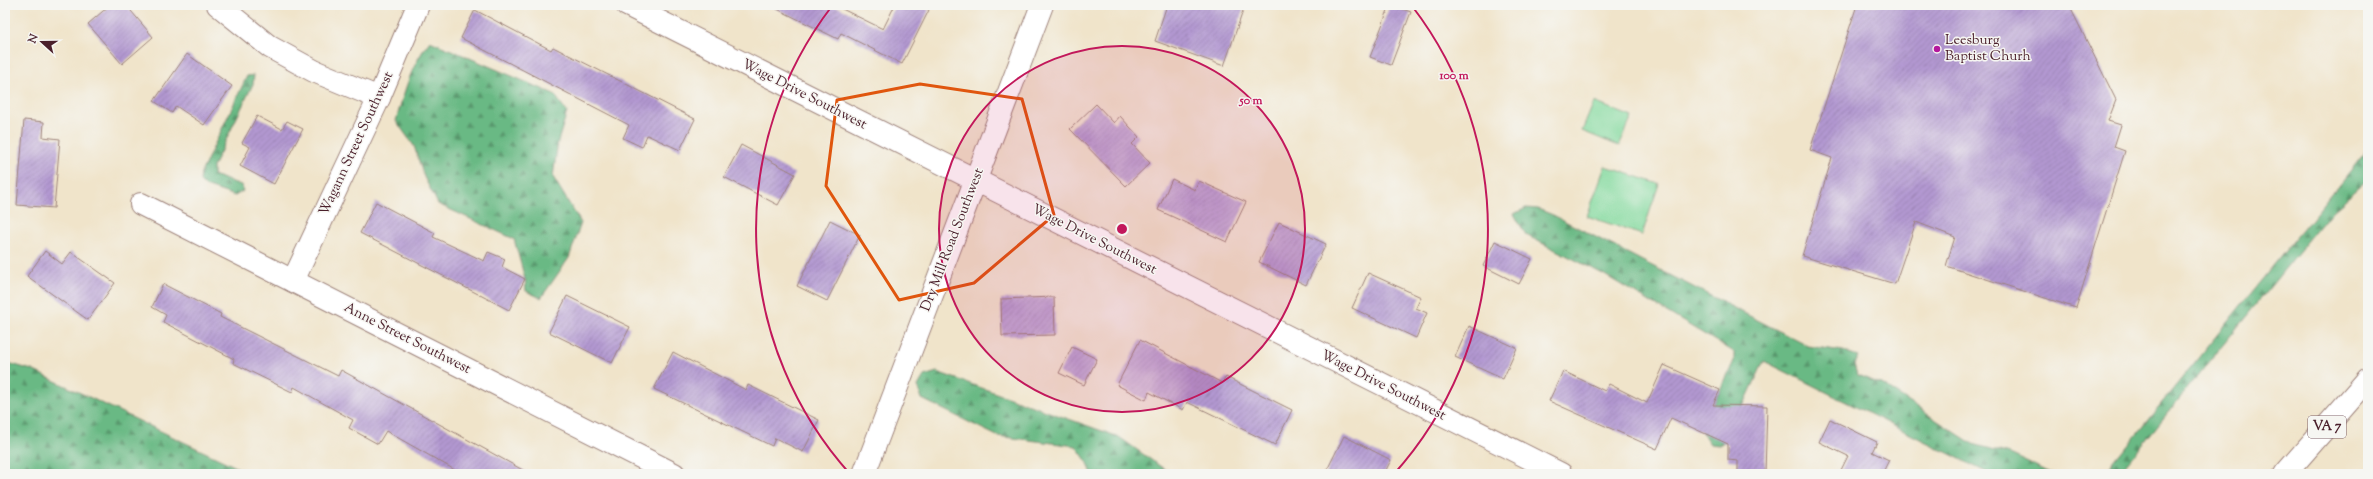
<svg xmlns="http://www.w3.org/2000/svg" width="2373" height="479" font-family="'Sorts Mill Goudy',serif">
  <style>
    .forest { fill: url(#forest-firs); stroke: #5a6c58 }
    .park { fill: #82d99d; stroke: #667c64 }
    .building { fill: url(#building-hatch) }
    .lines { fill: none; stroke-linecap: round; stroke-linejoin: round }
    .minor-casing { stroke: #9d827a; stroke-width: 24 }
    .highway-casing { stroke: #9d827a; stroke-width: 24 }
    .minor { stroke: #fff; stroke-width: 22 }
    .highway { stroke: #fff; stroke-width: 22 }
    .marked { fill: none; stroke: #e0560e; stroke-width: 3; stroke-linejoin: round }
    .ring { fill: none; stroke: #c2185b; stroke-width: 2 }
    .poi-dot { fill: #b5179e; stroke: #f6f6f2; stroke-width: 1.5 }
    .labels { text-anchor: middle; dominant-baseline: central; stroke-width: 3; stroke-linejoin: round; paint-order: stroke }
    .shield { fill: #f6f6f2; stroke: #7e6067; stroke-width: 1 }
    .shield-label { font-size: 13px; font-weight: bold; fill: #4a1f2b }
    .poi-label { font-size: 14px; fill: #4a1f2b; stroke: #f6f6f2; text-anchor: start }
    .street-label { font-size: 14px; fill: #4a1f2b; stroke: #f6f6f2 }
    .centre { fill: #c2185b; stroke: #f6f6f2; stroke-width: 2 }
    .ring-label { font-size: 12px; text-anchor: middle; font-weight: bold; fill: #c2185b; stroke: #f6f6f2; stroke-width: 3; stroke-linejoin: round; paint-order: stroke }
  </style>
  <defs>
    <pattern id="forest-firs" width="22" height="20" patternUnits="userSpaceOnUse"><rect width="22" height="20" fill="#69b984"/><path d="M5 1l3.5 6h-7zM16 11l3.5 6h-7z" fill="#58966c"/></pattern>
    <pattern id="building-hatch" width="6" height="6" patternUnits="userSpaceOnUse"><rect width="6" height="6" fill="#b298d1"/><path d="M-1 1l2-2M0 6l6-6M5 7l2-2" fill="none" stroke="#937baa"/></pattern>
  </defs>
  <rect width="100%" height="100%" fill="#f6f6f2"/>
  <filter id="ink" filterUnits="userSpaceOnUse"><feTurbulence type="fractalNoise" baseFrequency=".025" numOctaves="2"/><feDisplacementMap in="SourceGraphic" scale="8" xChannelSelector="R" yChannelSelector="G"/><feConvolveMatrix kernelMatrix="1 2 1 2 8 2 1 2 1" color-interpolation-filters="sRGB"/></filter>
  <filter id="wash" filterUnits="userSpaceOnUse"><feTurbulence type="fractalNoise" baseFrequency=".012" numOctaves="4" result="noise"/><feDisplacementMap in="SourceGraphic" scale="16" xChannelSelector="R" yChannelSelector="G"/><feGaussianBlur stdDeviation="0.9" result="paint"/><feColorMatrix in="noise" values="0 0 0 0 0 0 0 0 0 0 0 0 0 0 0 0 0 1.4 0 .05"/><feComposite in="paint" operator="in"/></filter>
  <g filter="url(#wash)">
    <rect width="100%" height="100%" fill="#f0e4ca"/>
    <g class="forest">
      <path d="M430 41 554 94 567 112 558 141 553 177 581 223 569 258 541 298 526 291 525 279 514 239 438 204 424 177 414 146 396 121C404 92 411 65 430 41Z"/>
      <polygon points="254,75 253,84 213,167 213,175 241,185 243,191 235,196 205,186 200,181 201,173 247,76"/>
      <polygon points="2368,149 2368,180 2332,211 2118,474 2104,474"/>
      <polygon points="1526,208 1538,209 1553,215 1808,346 1843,351 1858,356 1854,364 1857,375 1881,384 1973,444 2010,454 2053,474 1990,474 1764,361 1728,439 1719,445 1710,444 1701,431 1734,361 1734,352 1603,274 1526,235 1514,214"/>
      <polygon points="5,362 32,370 251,474 5,474"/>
      <polygon points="937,372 1119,437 1171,474 1092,474 1088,463 1076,446 997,436 922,399 918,386 924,376"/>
    </g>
    <g class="park">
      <polygon points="1594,102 1632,117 1619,146 1582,131"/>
      <polygon points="1605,166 1659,184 1642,235 1587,216"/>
    </g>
    <g id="blocks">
      <g class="building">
        <polygon points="110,5 126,5 153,37 122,64 88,24"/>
        <polygon points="769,5 834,5 883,29 895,5 919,5 929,10 902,64 841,33 838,39"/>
        <polygon points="1167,5 1245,5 1224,66 1155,41"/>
        <polygon points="1390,5 1411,12 1391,65 1370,57"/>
        <polygon points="1857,5 2069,5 2116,100 2108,121 2121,125 2114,147 2125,151 2076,308 1946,266 1955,237 1916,222 1895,284 1802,256 1832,158 1810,150"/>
        <polygon points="475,10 551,50 553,47 695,119 680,150 647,135 642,147 623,138 629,125 461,38"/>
        <polygon points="187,54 232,86 204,125 176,106 172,113 154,101"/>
        <polygon points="1096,104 1114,123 1120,116 1139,137 1132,144 1150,163 1126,186 1070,129"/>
        <polygon points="257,116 282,129 287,121 303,129 274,184 240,166 250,147 242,143"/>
        <polygon points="24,120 44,122 43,137 60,139 54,208 17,205"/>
        <polygon points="741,145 795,174 778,205 724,177"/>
        <polygon points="1172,179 1195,190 1199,181 1246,202 1227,242 1158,210"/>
        <polygon points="376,202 435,233 433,237 484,261 488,252 505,259 502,267 525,279 509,310 360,233"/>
        <polygon points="830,220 860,235 827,301 797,286"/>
        <polygon points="1279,222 1326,244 1306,285 1259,262"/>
        <polygon points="1495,241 1532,259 1519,284 1483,266"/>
        <polygon points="45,251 62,264 71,252 115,283 88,320 27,276"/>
        <polygon points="1368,273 1421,297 1416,308 1427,313 1416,338 1352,308"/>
        <polygon points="163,284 221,314 220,317 338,376 341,370 530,474 462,474 386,431 378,444 349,428 353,420 294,387 292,392 233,363 234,359 163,322 166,315 152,307"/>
        <polygon points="567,296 630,327 612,363 549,332"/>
        <polygon points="1054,297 1055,335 1002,336 1001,299"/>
        <polygon points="1469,326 1517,348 1503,379 1455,357"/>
        <polygon points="1140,340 1222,383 1226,377 1292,410 1275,445 1187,402 1183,410 1149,392 1146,400 1117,385"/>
        <polygon points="1072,347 1097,359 1084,385 1059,373"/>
        <polygon points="673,352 746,390 748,385 819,420 803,452 775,438 772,446 654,389"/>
        <polygon points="1664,365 1720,390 1713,405 1767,406 1765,474 1738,474 1738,461 1728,460 1728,444 1671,418 1657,449 1549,401 1563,371 1605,391 1609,384 1647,403"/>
        <polygon points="1830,419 1877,442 1872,452 1889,460 1882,474 1839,474 1848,456 1819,442"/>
        <polygon points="1344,436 1391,460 1384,474 1325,474"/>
      </g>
    </g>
  </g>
  <g filter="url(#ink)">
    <use href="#blocks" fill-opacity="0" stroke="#9d827a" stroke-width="1"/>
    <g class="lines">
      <defs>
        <g id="minor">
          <polyline points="218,5 270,47 314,71 379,98"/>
          <polyline points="627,5 1561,474"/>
          <polyline points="141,204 674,474"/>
          <polyline points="293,281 379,98 418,5"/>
          <polyline points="864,474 1042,5"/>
        </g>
        <polyline id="highway" points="2285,474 2368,379"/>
      </defs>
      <use href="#minor" class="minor-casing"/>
      <use href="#highway" class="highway-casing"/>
      <use href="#minor" class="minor"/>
      <use href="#highway" class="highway"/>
    </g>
  </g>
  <path class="marked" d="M920 84 1022 99 1054 215 974 283 899 300 826 186 837 100Z"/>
  <circle cx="1122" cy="229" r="183" fill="#c2185b" fill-opacity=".12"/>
  <g class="ring">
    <circle cx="1122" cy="229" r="183"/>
    <path d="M850 474A366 366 0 0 1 832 6M1412 6A366 366 0 0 1 1394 474"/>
  </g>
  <circle class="poi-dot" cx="1937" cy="49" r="4"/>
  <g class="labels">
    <rect class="shield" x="2308" y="416" width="38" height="22" rx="3"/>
    <g class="shield-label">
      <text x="2327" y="427">VA 7</text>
    </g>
    <g class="poi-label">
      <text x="1945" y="41">Leesburg<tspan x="1945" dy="16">Baptist Churh</tspan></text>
    </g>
    <g class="street-label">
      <text transform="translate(804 95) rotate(27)">Wage Drive Southwest</text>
      <text transform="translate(357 144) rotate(-65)">Wagann Street Southwest</text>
      <text transform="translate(953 240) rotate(-69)">Dry Mill Road Southwest</text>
      <text transform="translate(1094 240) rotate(27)">Wage Drive Southwest</text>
      <text transform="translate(407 339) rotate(27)">Anne Street Southwest</text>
      <text transform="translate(1383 386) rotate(27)">Wage Drive Southwest</text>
    </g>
  </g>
  <circle cx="1122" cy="229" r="6" class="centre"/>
  <g class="ring-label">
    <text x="1454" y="79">100 m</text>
    <text x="1251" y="104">50 m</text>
  </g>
  <rect width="2373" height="479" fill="none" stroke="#f6f6f2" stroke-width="20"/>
  <g transform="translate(42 42) rotate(291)" stroke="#f6f6f2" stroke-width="3" paint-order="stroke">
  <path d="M0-3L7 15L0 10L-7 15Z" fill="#4a1f2b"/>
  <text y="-6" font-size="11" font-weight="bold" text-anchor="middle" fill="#4a1f2b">N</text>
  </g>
</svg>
